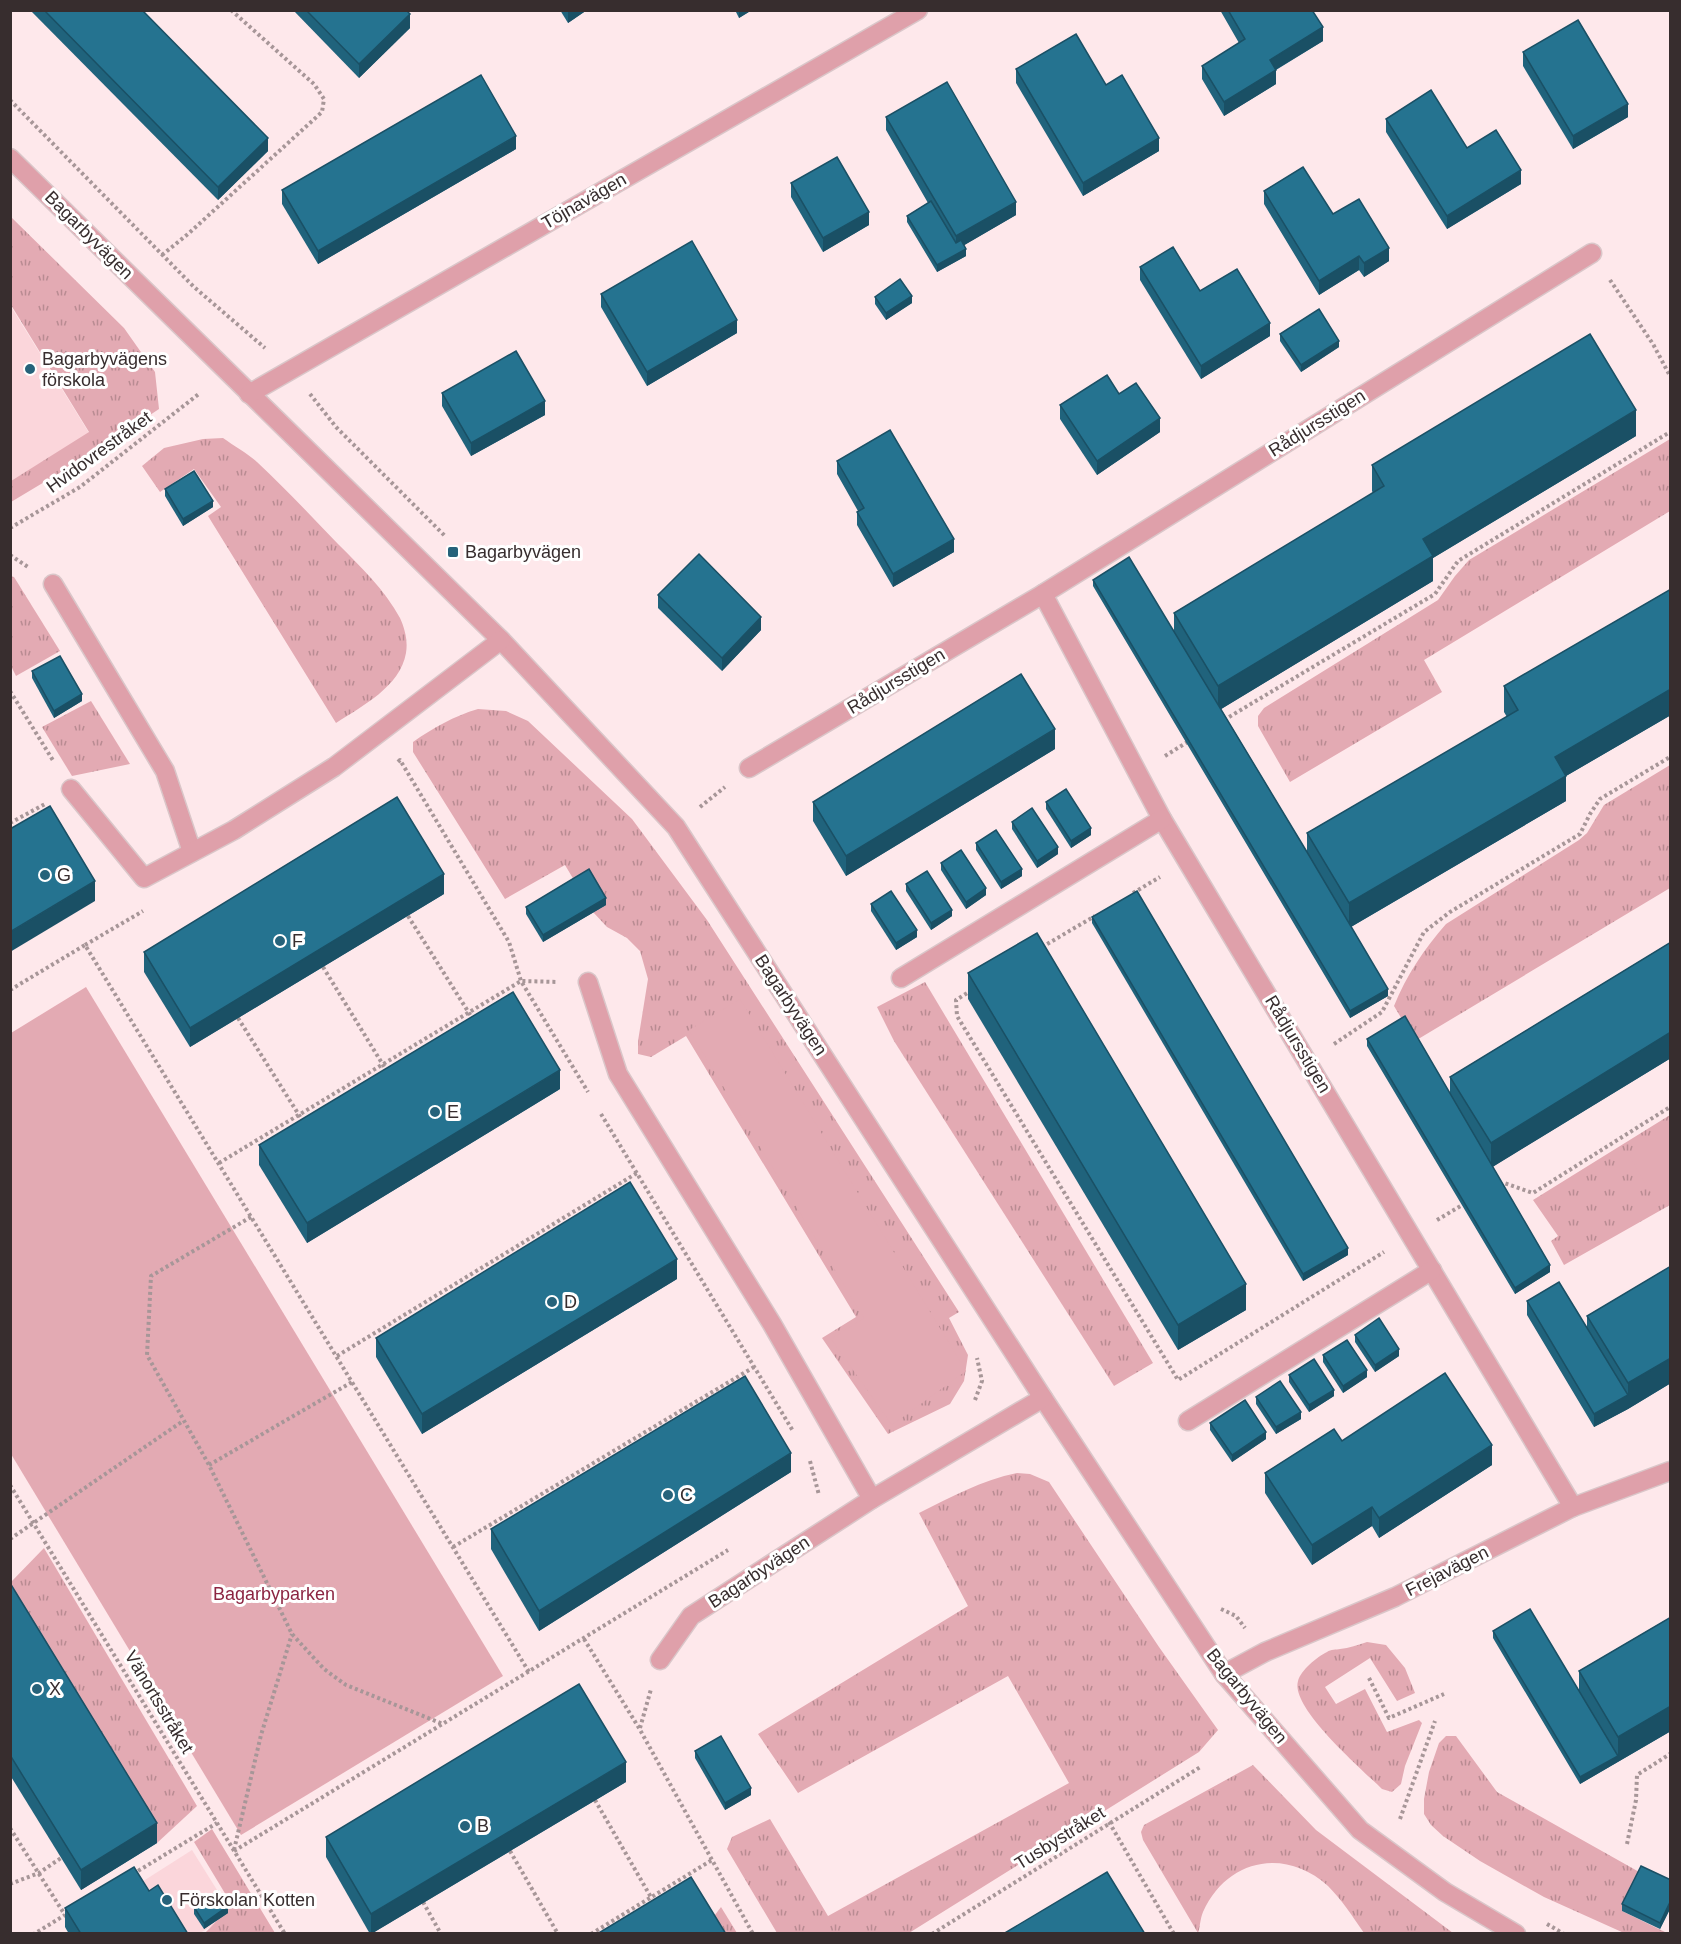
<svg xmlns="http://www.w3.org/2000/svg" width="1681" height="1944" font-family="Helvetica,sans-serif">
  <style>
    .built { fill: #fbd6db }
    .grass { fill: url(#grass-tufts) }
    .park { fill: #e3aab3 }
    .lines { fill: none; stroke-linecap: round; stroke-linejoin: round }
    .minor-casing { stroke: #dac6c9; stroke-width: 21 }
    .path { stroke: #a79698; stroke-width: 4; stroke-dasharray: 3 3; stroke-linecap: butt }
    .minor { stroke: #dfa0aa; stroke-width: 18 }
    .wall { fill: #20637c }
    .shaded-wall { fill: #1a5065 }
    .building { fill: #257390; stroke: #1a5065; stroke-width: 1.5 }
    .poi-dot { fill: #26627a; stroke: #fff; stroke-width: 2 }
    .labels { text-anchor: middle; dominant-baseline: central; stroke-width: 6; stroke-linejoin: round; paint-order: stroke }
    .street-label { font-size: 18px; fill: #372d2e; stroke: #fff }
    .poi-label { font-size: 18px; fill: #372d2e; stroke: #fff; text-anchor: start }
    .park-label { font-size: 18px; fill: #8c2542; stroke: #fff }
  </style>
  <defs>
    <pattern id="grass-tufts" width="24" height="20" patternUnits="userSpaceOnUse" patternTransform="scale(1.5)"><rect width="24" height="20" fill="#e3aab3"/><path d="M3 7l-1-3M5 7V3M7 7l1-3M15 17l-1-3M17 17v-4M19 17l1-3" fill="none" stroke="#b98b92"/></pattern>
  </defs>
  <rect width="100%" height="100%" fill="#fee8eb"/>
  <g class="built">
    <polygon points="10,305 89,433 11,481 10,481"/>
    <polygon points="192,1850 232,1914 200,1933 73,1933 134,1887"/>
  </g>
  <g class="grass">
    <polygon points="11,217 124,328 155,372 159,409 96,451 11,502 11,481 89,432 11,305"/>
    <path d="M223 438C234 446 247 453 257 462 285 488 311 516 338 544 360 566 385 590 400 618 405 629 408 641 406 653 400 687 362 706 336 723L208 516 221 507 194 469 160 492 142 466 164 448 203 439Z"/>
    <polygon points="1670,439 1670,511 1424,660 1442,692 1290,782 1258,726 1258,716 1264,708 1438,600 1455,576 1469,560"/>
    <polygon points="10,576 14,577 60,651 16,676 11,666"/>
    <polygon points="91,701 130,764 72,776 42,727"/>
    <path d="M478 709 506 711 528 721 632 819 707 920 959 1312 949 1318 968 1355 964 1381 950 1404 888 1434 822 1338 856 1317 686 1036 651 1057 638 1054V1041L648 979 640 951 627 938 607 927 593 912 565 865 505 899 413 752V742C433 728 454 716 478 709Z"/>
    <path d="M1670 765V888L1415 1041 1394 1006C1406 976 1424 949 1446 924L1579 840 1587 833 1604 805Z"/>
    <polygon points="925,982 1153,1363 1114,1386 894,1041 877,1007"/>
    <polygon points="1670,1115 1670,1205 1564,1265 1551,1241 1558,1236 1533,1200"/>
    <path d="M1017 1473 1030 1474 1049 1482 1159 1647 1218 1730 1199 1752 909 1933H777L727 1849 732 1837 770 1819 828 1916 1069 1783 1008 1676 798 1793 758 1734 968 1606 919 1513C951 1497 982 1480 1017 1473Z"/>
    <polygon points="44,1548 197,1806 157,1843 11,1603 11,1582"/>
    <path d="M1367 1642 1386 1645 1405 1668 1415 1693 1397 1701 1370 1658 1325 1687 1336 1704 1365 1689 1387 1732 1419 1720 1422 1723 1405 1766 1401 1784 1392 1792 1382 1789C1363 1770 1290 1708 1298 1681 1301 1670 1317 1657 1327 1652 1331 1649 1336 1650 1340 1649 1349 1648 1358 1645 1367 1642Z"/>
    <polygon points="1446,1736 1456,1736 1497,1792 1641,1873 1622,1911 1667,1933 1624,1933 1544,1897 1480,1861 1443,1836 1431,1825 1424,1814 1424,1799 1429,1772 1439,1743"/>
    <path d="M1253 1765 1316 1830 1453 1933H1364C1353 1917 1342 1900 1328 1886 1285 1847 1227 1859 1203 1912 1200 1919 1200 1928 1198 1933L1143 1840 1141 1832 1144 1825Z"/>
    <polygon points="212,1829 275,1933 205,1933 232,1905 194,1842"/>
    <polygon points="721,1907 737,1933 714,1933 708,1924"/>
  </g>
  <g class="park">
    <polygon points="86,987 503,1676 241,1835 11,1454 11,1033"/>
    <polygon points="740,999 966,1371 892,1425 831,1339 864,1318 689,1030"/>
    <polygon points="1670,1133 1670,1180 1650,1192 1630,1157"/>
  </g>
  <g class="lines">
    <defs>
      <g id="minor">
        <polyline points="10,158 501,640 676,827 1043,1398 1224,1674 1360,1830 1445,1892 1516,1934"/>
        <polyline points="249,394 918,10"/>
        <polyline points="53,584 165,771 192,852"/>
        <polyline points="1043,594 1592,253"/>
        <polyline points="749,768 1043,594 1162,819 1573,1507"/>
        <polyline points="71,789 144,878 234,830 334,767 501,640"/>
        <polyline points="901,978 1162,819"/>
        <polyline points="588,982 618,1074 772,1324 872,1499"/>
        <polyline points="1188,1421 1432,1270"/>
        <polyline points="660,1660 691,1616 872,1499 1043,1398"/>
        <polyline points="1224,1674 1265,1652 1395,1597 1573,1507 1670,1471"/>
      </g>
    </defs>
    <use href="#minor" class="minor-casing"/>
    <g class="path">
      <polyline points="10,100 194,287 265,348"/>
      <polyline points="162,255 188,234 322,112 324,99 314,84 231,10"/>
      <polyline points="1610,280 1653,344 1670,376"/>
      <polyline points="310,394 336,427 445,536"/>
      <polyline points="10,528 80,487 200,393"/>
      <polyline points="10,555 28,567"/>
      <polyline points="10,691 54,762"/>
      <polyline points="1224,720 1435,594 1458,561 1670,432"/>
      <polyline points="1165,756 1189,741"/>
      <polyline points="398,762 400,760 509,942 521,981 588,1092"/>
      <polyline points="700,807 725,787"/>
      <polyline points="10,823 45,804"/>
      <polyline points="1133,893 1160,877"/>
      <polyline points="408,916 474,1021"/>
      <polyline points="85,945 143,911"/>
      <polyline points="1042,947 1095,916"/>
      <polyline points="323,967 388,1073"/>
      <polyline points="10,990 85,945 529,1672"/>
      <polyline points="972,990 956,1000 957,1016 1178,1380 1384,1252"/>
      <polyline points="238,1018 304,1123"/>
      <polyline points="1334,1044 1382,1012 1424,932 1450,912 1580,834 1590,814 1600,799 1670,757"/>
      <polyline points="601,1114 793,1431"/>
      <polyline points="219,1163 521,981 558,982"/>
      <polyline points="1500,1185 1504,1183 1533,1193 1670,1107"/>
      <polyline points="251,1217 151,1276 147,1355 209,1465 292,1634 324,1669 346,1685 443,1724"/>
      <polyline points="1437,1220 1464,1204"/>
      <polyline points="337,1356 637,1173"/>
      <polyline points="975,1400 982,1381 977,1358"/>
      <polyline points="810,1461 819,1495"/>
      <polyline points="209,1465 352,1382"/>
      <polyline points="10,1485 285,1934"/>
      <polyline points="10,1539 183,1421"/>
      <polyline points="453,1547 754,1367"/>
      <polyline points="1221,1609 1236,1616 1245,1628"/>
      <polyline points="584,1639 639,1728 753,1934"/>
      <polyline points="1369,1678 1389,1718 1444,1694"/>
      <polyline points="640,1728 651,1689"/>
      <polyline points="10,1775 11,1775"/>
      <polyline points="595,1800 652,1899"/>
      <polyline points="1400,1819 1435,1721"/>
      <polyline points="1109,1822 1174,1934"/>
      <polyline points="10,1828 65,1915 34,1934"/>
      <polyline points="1627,1844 1636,1800 1637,1775 1670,1754"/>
      <polyline points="234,1850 261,1735 292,1634"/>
      <polyline points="234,1851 728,1550"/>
      <polyline points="510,1851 558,1934"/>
      <polyline points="133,1874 217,1823"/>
      <polyline points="10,1884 39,1873 61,1858"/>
      <polyline points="423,1902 441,1934"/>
      <polyline points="1547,1924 1564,1934"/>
      <polyline points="591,1934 712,1860"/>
      <polyline points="932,1934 1202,1766"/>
    </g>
    <use href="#minor" class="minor"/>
  </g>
  <g class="wall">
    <polygon points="30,10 142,10 268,151 218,200"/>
    <polygon points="293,10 406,10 410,28 359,78"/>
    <polygon points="560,10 587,10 568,23"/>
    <polygon points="735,10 752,10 739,18"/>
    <polygon points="1220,10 1312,10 1323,41 1276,70 1276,84 1224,116 1202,79 1202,66 1239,43"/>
    <polygon points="1523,52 1628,117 1573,149 1523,66"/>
    <polygon points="1016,69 1159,151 1083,196 1016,83"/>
    <polygon points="886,117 1016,215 964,245 966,256 937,272 907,222 907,216 928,203 886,130"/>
    <polygon points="1386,119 1467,148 1521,184 1447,229 1386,132"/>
    <polygon points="516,149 318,264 282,204 282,190"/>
    <polygon points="791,183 869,225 823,252 791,197"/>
    <polygon points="1264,191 1333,214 1389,261 1364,277 1359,270 1319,295 1264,204"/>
    <polygon points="1140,267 1200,291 1270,336 1201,379 1140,280"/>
    <polygon points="601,294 737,333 647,386 601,307"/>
    <polygon points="875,297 912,303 886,320 875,304"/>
    <polygon points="1280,334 1339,347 1301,372 1280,341"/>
    <polygon points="442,393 545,415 471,456 442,406"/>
    <polygon points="1119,394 1160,432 1097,475 1060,419 1060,405"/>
    <polygon points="1636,436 1433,558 1433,581 1221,709 1307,852 1307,833 1507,717 1504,712 1504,686 1671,589 1671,715 1566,776 1566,801 1351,927 1388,996 1350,1018 1093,586 1093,580 1174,630 1174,613 1373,493 1372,491 1372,465"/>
    <polygon points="837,461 954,552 893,587 857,525 857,512 858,511 837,474"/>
    <polygon points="165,489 213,507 183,526 165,496"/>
    <polygon points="658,595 761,630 722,671 658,608"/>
    <polygon points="32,671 82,701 54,718 32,678"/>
    <polygon points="1055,749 846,876 813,821 813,802"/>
    <polygon points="1046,802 1091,835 1071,848 1046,809"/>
    <polygon points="1012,822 1058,854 1037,868 1012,829"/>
    <polygon points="976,843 1022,876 1001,889 976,850"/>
    <polygon points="941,863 986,895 966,909 941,870"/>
    <polygon points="906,884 952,916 931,930 906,891"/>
    <polygon points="444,894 190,1047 144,972 144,952"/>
    <polygon points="871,904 917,937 896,950 871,911"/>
    <polygon points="606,905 543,942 526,914 526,907"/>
    <polygon points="1092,917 1348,1255 1303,1281 1092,923"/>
    <polygon points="1671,942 1671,1058 1492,1167 1550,1272 1515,1294 1367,1046 1367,1039 1450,1094 1450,1077"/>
    <polygon points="968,973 1246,1310 1178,1350 968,999"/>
    <polygon points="560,1089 307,1243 259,1165 259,1145"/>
    <polygon points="1671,1266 1671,1383 1628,1409 1594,1427 1527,1315 1527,1301 1587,1328 1587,1316"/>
    <polygon points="677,1279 422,1434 376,1357 376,1338"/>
    <polygon points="1355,1335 1399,1356 1375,1372 1355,1342"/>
    <polygon points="1323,1355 1367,1377 1343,1393 1323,1362"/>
    <polygon points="1289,1375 1334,1396 1309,1412 1289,1382"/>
    <polygon points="1256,1397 1301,1419 1276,1434 1256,1404"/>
    <polygon points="1210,1423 1266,1439 1232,1462 1210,1430"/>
    <polygon points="1342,1441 1492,1465 1379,1538 1372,1526 1312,1565 1265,1493 1265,1473"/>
    <polygon points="791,1472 539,1631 491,1549 491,1529"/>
    <polygon points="10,1583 157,1843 81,1890 10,1775"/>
    <polygon points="1671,1617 1671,1731 1580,1784 1493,1638 1493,1631 1579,1690 1579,1671"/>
    <polygon points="695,1751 751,1795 725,1810 695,1758"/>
    <polygon points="626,1782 371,1934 370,1934 326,1857 326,1837"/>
    <polygon points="1671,1880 1671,1907 1660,1929 1622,1911 1622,1904"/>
    <polygon points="149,1891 188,1934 69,1934 65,1927 65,1908"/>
    <polygon points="194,1907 228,1913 204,1929 194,1914"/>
  </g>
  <g class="shaded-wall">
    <polygon points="568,10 587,10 568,23"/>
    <polygon points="739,10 752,10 739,18"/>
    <polygon points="410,14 410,28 359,78 359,64"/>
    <polygon points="1323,27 1323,41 1270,73 1270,60"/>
    <polygon points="1276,70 1276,84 1224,116 1224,102"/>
    <polygon points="1628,104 1628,117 1573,149 1573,136"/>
    <polygon points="516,136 516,149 318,264 318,251"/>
    <polygon points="268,138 268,151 218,200 218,187"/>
    <polygon points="1159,138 1159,151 1083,196 1083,183"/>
    <polygon points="1521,170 1521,184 1447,229 1447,216"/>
    <polygon points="1016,202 1016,215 956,250 956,236"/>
    <polygon points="869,212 869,225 823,252 823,238"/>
    <polygon points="1389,248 1389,261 1364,277 1364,263"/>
    <polygon points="966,249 966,256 937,272 937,265"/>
    <polygon points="1359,256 1359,270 1319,295 1319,281"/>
    <polygon points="912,296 912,303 886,320 886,313"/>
    <polygon points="737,320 737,333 647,386 647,372"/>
    <polygon points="1270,323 1270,336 1201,379 1201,366"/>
    <polygon points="1339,341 1339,347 1301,372 1301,365"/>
    <polygon points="545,401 545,415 471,456 471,443"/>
    <polygon points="1636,410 1636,436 1433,558 1433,581 1218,711 1218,686 1423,539"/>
    <polygon points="1160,418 1160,432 1097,475 1097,461"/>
    <polygon points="213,501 213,507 183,526 183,519"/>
    <polygon points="954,539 954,552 893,587 893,574"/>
    <polygon points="761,617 761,630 722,671 722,658"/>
    <polygon points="1671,689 1671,715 1566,776 1566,801 1349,928 1349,903 1555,757"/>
    <polygon points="82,694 82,701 54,718 54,711"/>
    <polygon points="1055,729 1055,749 846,876 846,856"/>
    <polygon points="1091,828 1091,835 1071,848 1071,841"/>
    <polygon points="1058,847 1058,854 1037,868 1037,861"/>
    <polygon points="1022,869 1022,876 1001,889 1001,882"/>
    <polygon points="444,874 444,894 190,1047 190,1028"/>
    <polygon points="95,881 95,901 10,952 10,932"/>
    <polygon points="986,888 986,895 966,909 966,902"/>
    <polygon points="606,898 606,905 543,942 543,935"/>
    <polygon points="952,910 952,916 931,930 931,923"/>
    <polygon points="917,930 917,937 896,950 896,943"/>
    <polygon points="1388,989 1388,996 1350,1018 1350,1011"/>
    <polygon points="1671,1032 1671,1058 1491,1168 1491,1143"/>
    <polygon points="560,1070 560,1089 307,1243 307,1223"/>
    <polygon points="1348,1248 1348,1255 1303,1281 1303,1274"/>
    <polygon points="677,1259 677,1279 422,1434 422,1414"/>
    <polygon points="1550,1265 1550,1272 1515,1294 1515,1288"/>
    <polygon points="1246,1284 1246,1310 1178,1350 1178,1325"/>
    <polygon points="1399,1349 1399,1356 1375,1372 1375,1365"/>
    <polygon points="1671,1358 1671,1383 1628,1409 1628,1383"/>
    <polygon points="1367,1370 1367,1377 1343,1393 1343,1386"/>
    <polygon points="1334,1390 1334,1396 1309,1412 1309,1405"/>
    <polygon points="1628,1395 1628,1409 1594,1427 1594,1414"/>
    <polygon points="1301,1412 1301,1419 1276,1434 1276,1427"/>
    <polygon points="1266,1432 1266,1439 1232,1462 1232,1455"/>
    <polygon points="1492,1445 1492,1465 1379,1538 1379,1518"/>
    <polygon points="791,1453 791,1472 539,1631 539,1611"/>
    <polygon points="1372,1507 1372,1526 1312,1565 1312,1545"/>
    <polygon points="1671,1706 1671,1731 1580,1784 1580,1777 1618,1756 1618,1737"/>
    <polygon points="626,1762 626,1782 371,1934 371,1914"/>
    <polygon points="751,1788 751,1795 725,1810 725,1803"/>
    <polygon points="157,1823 157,1843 81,1890 81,1870"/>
    <polygon points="1671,1900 1671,1907 1660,1929 1660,1923"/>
    <polygon points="228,1906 228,1913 204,1929 204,1923"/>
  </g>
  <g class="building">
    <polygon points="44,10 142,10 268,138 218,187"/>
    <polygon points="306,10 406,10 410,14 359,64"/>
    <polygon points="1228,10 1312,10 1323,27 1270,60 1276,70 1224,102 1202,66 1245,39"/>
    <polygon points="1578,20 1628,104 1573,136 1523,52"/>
    <polygon points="1076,34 1106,85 1122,75 1159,138 1083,183 1016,69"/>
    <polygon points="481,75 516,136 318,251 282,190"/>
    <polygon points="947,82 1016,202 956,236 886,117"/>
    <polygon points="1431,90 1467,148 1496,130 1521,170 1447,216 1386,119"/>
    <polygon points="837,157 869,212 823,238 791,183"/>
    <polygon points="1303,167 1333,214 1359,199 1389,248 1364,263 1359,256 1319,281 1264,191"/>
    <polygon points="931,201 956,243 961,240 966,249 937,265 907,216"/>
    <polygon points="692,241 737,320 647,372 601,294"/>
    <polygon points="1173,247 1200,291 1237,269 1270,323 1201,366 1140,267"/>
    <polygon points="900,279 912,296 886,313 875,297"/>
    <polygon points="1319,309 1339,341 1301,365 1280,334"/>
    <polygon points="1590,334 1636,410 1423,539 1433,556 1218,686 1174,613 1384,486 1372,465"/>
    <polygon points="516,351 545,401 471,443 442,393"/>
    <polygon points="1107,375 1119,394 1136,383 1160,418 1097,461 1060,405"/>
    <polygon points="890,430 954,539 893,574 857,512 864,508 837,461"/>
    <polygon points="194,471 213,501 183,519 165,489"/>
    <polygon points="699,554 761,617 722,658 658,595"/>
    <polygon points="1129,557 1307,852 1388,989 1350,1011 1093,580"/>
    <polygon points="1671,589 1671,689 1555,757 1566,776 1349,903 1307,833 1518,710 1504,686"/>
    <polygon points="60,656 82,694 54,711 32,671"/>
    <polygon points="1021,674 1055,729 846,856 813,802"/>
    <polygon points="1066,789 1091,828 1071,841 1046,802"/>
    <polygon points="397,797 444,874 190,1028 144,952"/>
    <polygon points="50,806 95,881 10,932 10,829"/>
    <polygon points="1032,808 1058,847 1037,861 1012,822"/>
    <polygon points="996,830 1022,869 1001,882 976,843"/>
    <polygon points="961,850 986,888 966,902 941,863"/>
    <polygon points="589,869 606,898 543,935 526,907"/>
    <polygon points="927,871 952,910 931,923 906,884"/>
    <polygon points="891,891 917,930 896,943 871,904"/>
    <polygon points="1137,891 1348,1248 1303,1274 1092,917"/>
    <polygon points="1037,933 1246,1284 1178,1325 968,973"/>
    <polygon points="1671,942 1671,1032 1491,1143 1450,1077"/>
    <polygon points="513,992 560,1070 307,1223 259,1145"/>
    <polygon points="1405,1016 1550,1265 1515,1288 1367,1039"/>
    <polygon points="630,1182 677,1259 422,1414 376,1338"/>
    <polygon points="1671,1266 1671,1358 1628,1383 1587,1316"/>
    <polygon points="1559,1282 1628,1395 1594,1414 1527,1301"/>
    <polygon points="1379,1318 1399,1349 1375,1365 1355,1335"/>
    <polygon points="1347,1340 1367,1370 1343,1386 1323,1355"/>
    <polygon points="1314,1359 1334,1390 1309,1405 1289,1375"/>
    <polygon points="1445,1373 1492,1445 1379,1518 1372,1507 1312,1545 1265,1473 1334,1429 1342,1441"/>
    <polygon points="745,1376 791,1453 539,1611 491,1529"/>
    <polygon points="1280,1381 1301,1412 1276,1427 1256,1397"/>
    <polygon points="1245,1400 1266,1432 1232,1455 1210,1423"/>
    <polygon points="10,1583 157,1823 81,1870 10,1755"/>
    <polygon points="1530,1609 1618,1756 1580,1777 1493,1631"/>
    <polygon points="1671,1617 1671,1706 1618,1737 1579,1671"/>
    <polygon points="579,1684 626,1762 371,1914 326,1837"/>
    <polygon points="721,1736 751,1788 725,1803 695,1751"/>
    <polygon points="1641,1866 1671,1880 1671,1900 1660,1923 1622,1904"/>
    <polygon points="134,1867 149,1891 158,1885 188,1934 81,1934 65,1908"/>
    <polygon points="1107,1872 1145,1934 1003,1934"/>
    <polygon points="691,1877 726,1934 597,1934"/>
    <polygon points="218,1891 228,1906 204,1923 194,1907"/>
  </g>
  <g class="poi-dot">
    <circle cx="30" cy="369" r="6"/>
    <rect x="447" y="546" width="12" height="12" rx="3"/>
    <circle cx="45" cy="875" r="6"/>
    <circle cx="280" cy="941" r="6"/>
    <circle cx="435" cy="1112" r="6"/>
    <circle cx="552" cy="1302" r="6"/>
    <circle cx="668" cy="1495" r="6"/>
    <circle cx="37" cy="1689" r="6"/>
    <circle cx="465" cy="1826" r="6"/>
    <circle cx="167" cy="1900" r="6"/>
  </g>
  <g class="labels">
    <g class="street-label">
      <text transform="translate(584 201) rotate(-30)">Töjnavägen</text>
      <text transform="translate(89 235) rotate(45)">Bagarbyvägen</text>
      <text transform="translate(1317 423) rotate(-32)">Rådjursstigen</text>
      <text transform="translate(99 452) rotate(-36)">Hvidovrestråket</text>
      <text transform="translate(896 681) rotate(-31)">Rådjursstigen</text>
      <text transform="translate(791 1005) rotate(57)">Bagarbyvägen</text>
      <text transform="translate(1298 1044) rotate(59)">Rådjursstigen</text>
      <text transform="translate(1447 1571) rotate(-27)">Frejavägen</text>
      <text transform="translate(759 1572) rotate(-33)">Bagarbyvägen</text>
      <text transform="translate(1247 1696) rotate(51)">Bagarbyvägen</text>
      <text transform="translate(159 1702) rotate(59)">Vänortsstråket</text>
      <text transform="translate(1060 1838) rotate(-32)">Tusbystråket</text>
    </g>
    <g class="poi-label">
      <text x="42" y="359">Bagarbyvägens<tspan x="42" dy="21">förskola</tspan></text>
      <text x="465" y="552">Bagarbyvägen</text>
      <text x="57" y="875">G</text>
      <text x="292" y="941">F</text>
      <text x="447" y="1112">E</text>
      <text x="564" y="1302">D</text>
      <text x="680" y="1495">C</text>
      <text x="49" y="1689">X</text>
      <text x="477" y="1826">B</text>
      <text x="179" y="1900">Förskolan Kotten</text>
    </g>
    <g class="park-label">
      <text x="274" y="1594">Bagarbyparken</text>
    </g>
  </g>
  <rect width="1681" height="1944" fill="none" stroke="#372d2e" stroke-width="24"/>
</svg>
